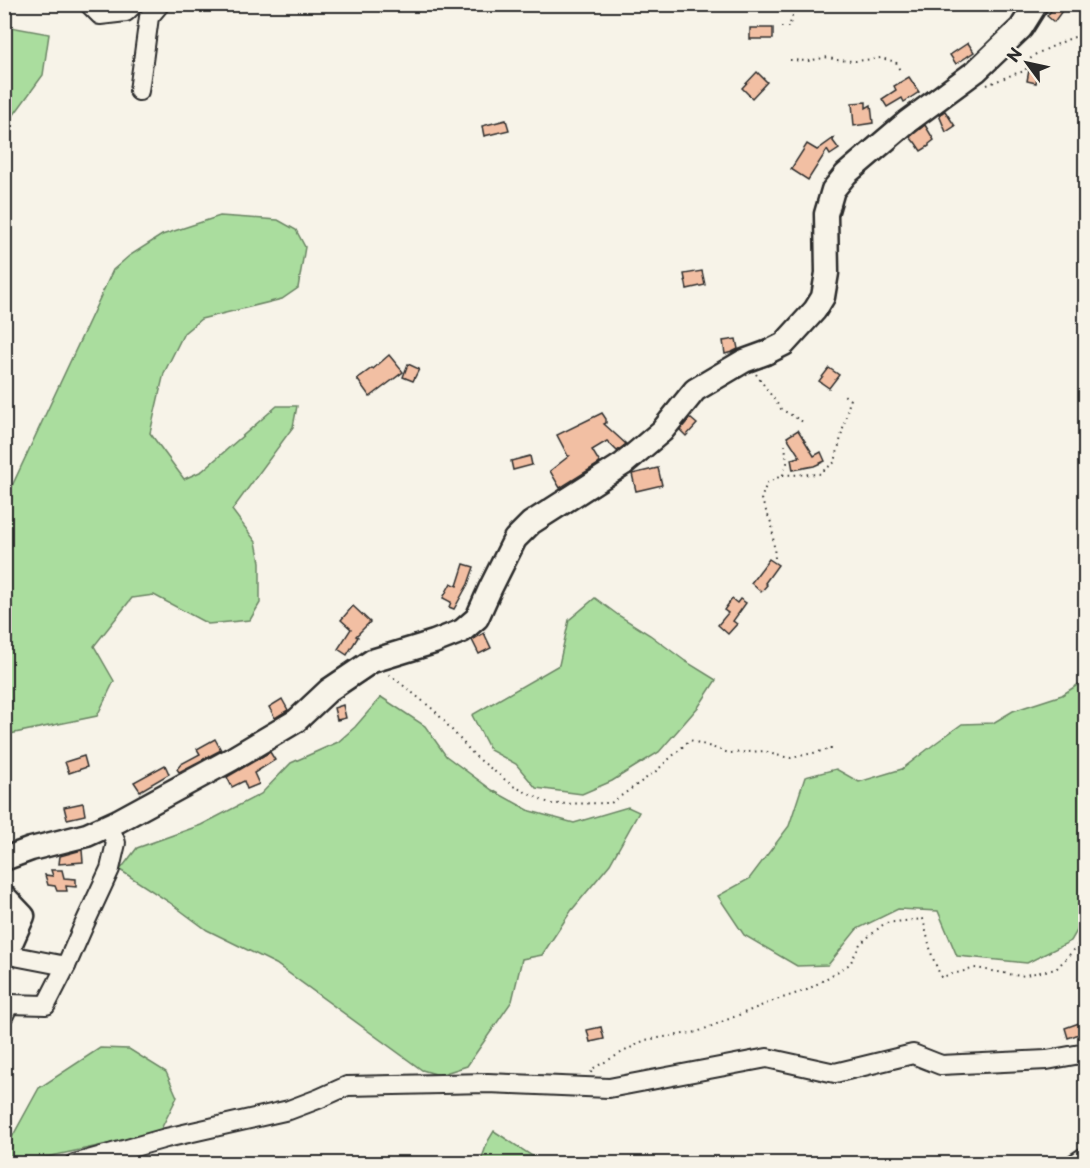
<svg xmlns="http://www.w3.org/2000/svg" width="1090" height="1168" font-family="'Playpen Sans',sans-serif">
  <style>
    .green { fill: #aadd9e; stroke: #6a8464; stroke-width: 1.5 }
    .building { fill: #f2bfa3; stroke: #2b2b2b; stroke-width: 1.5 }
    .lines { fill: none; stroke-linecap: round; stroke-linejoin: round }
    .minor-casing { stroke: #2b2b2b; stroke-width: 22 }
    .major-casing { stroke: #2b2b2b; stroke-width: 27 }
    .path { stroke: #2b2b2b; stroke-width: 2; stroke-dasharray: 1.5 4.5; stroke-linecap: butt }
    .minor { stroke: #f7f3e8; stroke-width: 18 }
    .major { stroke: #f7f3e8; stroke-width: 22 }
  </style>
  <rect width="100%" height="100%" fill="#f7f3e8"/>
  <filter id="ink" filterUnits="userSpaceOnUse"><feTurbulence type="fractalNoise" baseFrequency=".0167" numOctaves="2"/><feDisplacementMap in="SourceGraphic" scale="12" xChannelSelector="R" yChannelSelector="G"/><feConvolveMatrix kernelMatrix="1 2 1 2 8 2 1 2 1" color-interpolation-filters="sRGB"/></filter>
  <g filter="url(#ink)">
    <g class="green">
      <polygon points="5,26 49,34 43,75 5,127"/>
      <polygon points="220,216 278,220 296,230 305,247 298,288 282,299 201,319 184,333 164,373 150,433 184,479 202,471 277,406 297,406 293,427 232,510 256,542 260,562 260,603 250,620 208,624 154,595 132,598 94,646 114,681 97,716 5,735 5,501 113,270 129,256 162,235"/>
      <polygon points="595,598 618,615 650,635 685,661 716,680 699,706 659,752 636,766 612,781 582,794 536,788 516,764 490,750 472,715 559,665 569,620"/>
      <polygon points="1085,680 1085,917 1071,941 1027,963 957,956 938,911 898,909 857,929 828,965 797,966 744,935 718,896 749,879 789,826 805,777 836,769 859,782 902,769 937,742 962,724 993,723 1013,711 1062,695"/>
      <polygon points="381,697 425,726 446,756 492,790 530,811 574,823 628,807 639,812 610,864 571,911 542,955 522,959 512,1001 467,1066 439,1075 422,1070 276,964 207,930 169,902 120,870 137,848 201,825 261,794 291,763 338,742 355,727"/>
      <polygon points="100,1048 129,1049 166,1072 177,1097 159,1133 19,1163 5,1163 4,1152 39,1088"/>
      <polygon points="494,1131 543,1163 480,1163 488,1141"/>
    </g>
    <g class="building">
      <polygon points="1056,4 1067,4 1054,22 1047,16"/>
      <rect x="750" y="28" width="23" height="11"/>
      <polygon points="968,43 974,52 956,64 950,55"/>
      <polygon points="1030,65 1039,67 1036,83 1027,81"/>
      <polygon points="757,72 767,82 752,98 742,88"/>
      <polygon points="909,77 919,92 904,102 902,98 887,107 882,99 896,90 894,86"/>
      <polygon points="866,102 866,108 871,105 873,123 854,126 852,103"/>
      <polygon points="945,111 955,126 946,132 939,115"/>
      <polygon points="506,120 509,130 484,136 482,126"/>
      <polygon points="925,125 934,140 929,144 929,146 921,151 915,142 914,142 910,137"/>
      <polygon points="834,138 833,141 839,149 830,155 827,150 808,180 791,169 807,144 817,150"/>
      <polygon points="702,271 705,285 687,289 684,274"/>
      <polygon points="736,339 738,349 732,352 725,354 723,341"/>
      <polygon points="389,355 403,372 370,397 357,379 372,368 373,369"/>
      <polygon points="408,364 419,369 413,381 403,377"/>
      <polygon points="829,368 839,375 829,388 819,381"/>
      <polygon points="602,413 606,419 606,423 604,424 626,444 617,451 607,441 592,450 600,463 560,488 550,471 569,456 568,456 557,435"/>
      <polygon points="690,418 697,424 686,436 680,430"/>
      <polygon points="798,430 814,456 821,452 825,461 814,466 793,470 791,459 800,457 787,437"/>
      <polygon points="530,456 532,465 513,470 511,461"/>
      <polygon points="658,468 662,485 636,491 632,474"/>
      <polygon points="769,559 778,565 765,583 767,585 761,592 751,583"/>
      <polygon points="464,564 474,567 468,584 454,609 449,607 451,602 443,598 451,583 457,586"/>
      <polygon points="732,599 737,603 740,599 746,603 733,621 737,624 728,634 718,625 728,613 724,610"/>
      <polygon points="353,606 370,622 356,636 358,637 347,655 338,649 351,629 341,620"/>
      <polygon points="484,633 491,648 479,654 472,640"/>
      <polygon points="282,699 288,710 275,718 269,707"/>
      <polygon points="343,705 346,718 337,720 334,708"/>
      <polygon points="215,739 221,750 179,772 177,769 181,764 200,754 197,749"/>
      <polygon points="270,752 275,760 254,773 259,784 247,789 244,781 232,787 227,777"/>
      <polygon points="84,756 87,767 69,773 65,762"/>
      <polygon points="165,765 169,774 140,791 134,782"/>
      <polygon points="83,803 85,815 67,819 64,807"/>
      <polygon points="82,850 83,862 59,864 60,856"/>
      <polygon points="51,870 62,870 64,878 76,879 76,887 66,886 67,891 57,891 55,886 48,885 45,875 53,876"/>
      <polygon points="1079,1023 1082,1033 1068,1038 1065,1028"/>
      <polygon points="601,1027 604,1039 590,1042 587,1030"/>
    </g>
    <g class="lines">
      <defs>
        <g id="minor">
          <polyline points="89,4 100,15 126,12 134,4"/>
          <polyline points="139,91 149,17 160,4"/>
          <polyline points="4,954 66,966 46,1005 9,1004 4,1015"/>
          <polyline points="66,966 84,925 110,869 116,843 109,825"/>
          <polyline points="74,1164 166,1138 289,1110 318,1099 347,1086 488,1083 609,1088 767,1058 835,1073 913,1054 941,1065 1047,1060 1086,1053"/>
          <polyline points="1074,1164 1086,1156"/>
        </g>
        <g id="major">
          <polyline points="4,859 31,849 87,835 118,821 232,759 296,721 329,690 372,661 434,642 462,631 477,618 490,589 515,539 531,523 623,464 662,431 695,390 744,361 766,353 784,344 815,310 823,297 827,273 826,214 833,190 846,174 907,122 976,71 1021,28 1036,4"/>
          <polyline points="4,896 23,916 11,943 4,949"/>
        </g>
      </defs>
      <use href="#minor" class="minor-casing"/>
      <use href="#major" class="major-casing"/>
      <g class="path">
        <polyline points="781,27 789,27 796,4"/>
        <polyline points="790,60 808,61 828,57 835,60 856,61 881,58 896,62 900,71"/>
        <polyline points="987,85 1014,74 1025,71 1030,59 1036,54 1071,38 1086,34"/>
        <polyline points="756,374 781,409 803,422"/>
        <polyline points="783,475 787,463 785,445"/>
        <polyline points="775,558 772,525 761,499 767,483 783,475 819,474 835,462 850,400 844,395"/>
        <polyline points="389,674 435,711 475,756 513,786 551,804 611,803 655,772 690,740 729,753 765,751 775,755 791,758 831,749 829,749"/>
        <polyline points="591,1073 592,1069 645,1040 697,1032 773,1001 807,990 850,964 860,944 885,923 923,919 932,956 941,977 976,968 1020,976 1056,969 1073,951 1086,934"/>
      </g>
      <use href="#minor" class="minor"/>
      <use href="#major" class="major"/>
    </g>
  </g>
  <rect width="1090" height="1168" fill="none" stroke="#f7f3e8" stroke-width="24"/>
  <rect x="12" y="12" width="1066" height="1144" fill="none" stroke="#2b2b2b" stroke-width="2" filter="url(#ink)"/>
  <g transform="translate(1027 63) rotate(303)" stroke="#f7f3e8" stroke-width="4.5" paint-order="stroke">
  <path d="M0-4.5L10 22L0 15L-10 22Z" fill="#2b2b2b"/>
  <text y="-9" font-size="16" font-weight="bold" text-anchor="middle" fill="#2b2b2b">N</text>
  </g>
</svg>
